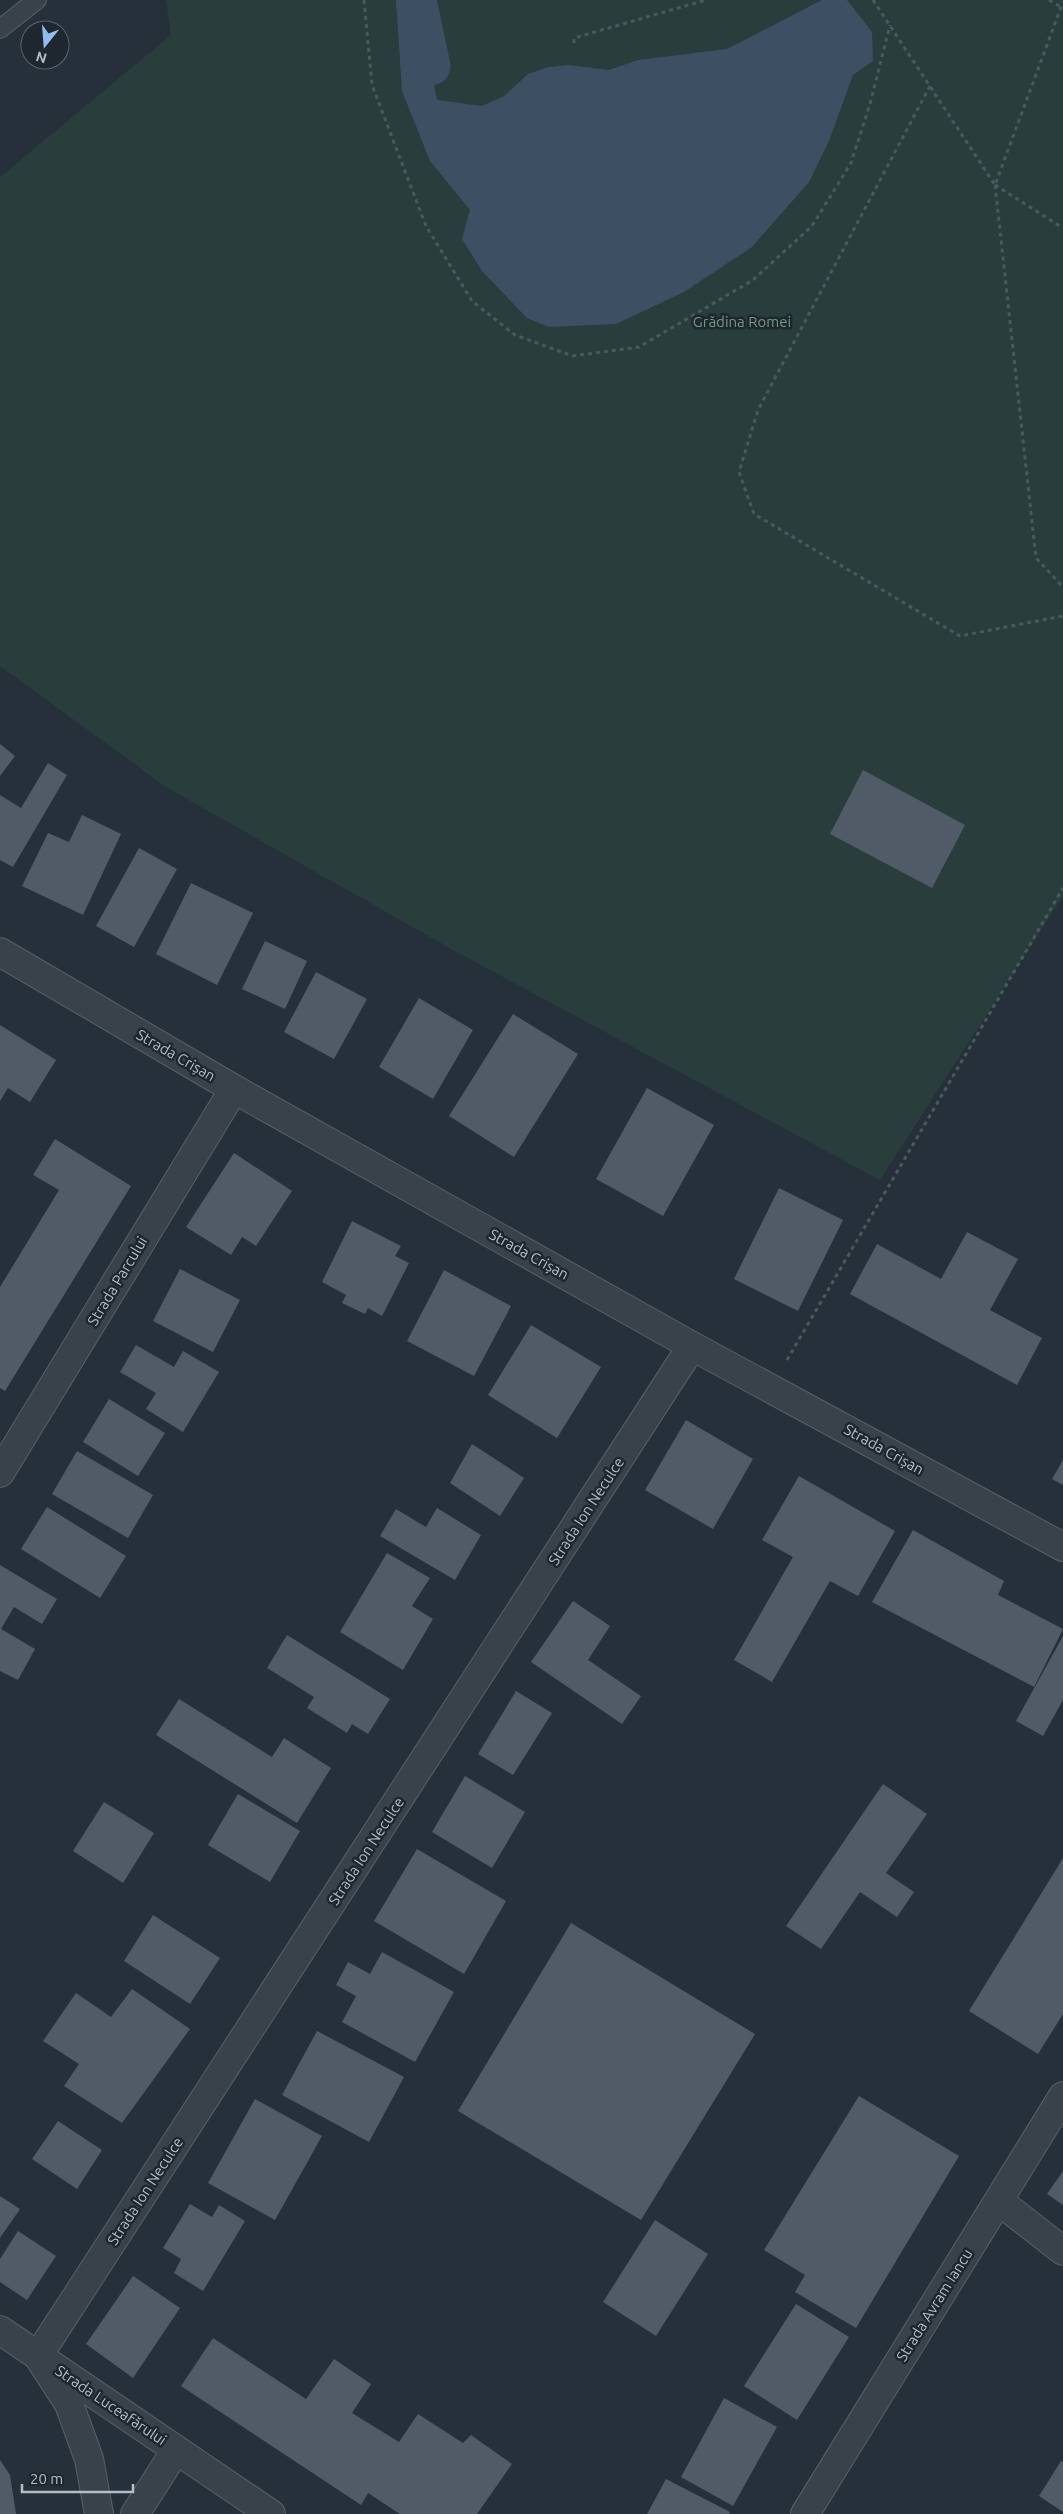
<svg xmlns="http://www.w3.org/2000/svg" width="1063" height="2514" font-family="Ubuntu,sans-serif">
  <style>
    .green { fill: #293d3d }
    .water { fill: #3d4f62 }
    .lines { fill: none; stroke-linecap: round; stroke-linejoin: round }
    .canal { stroke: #3d4f62; stroke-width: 39 }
    .building { fill: #515b68 }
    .service-casing { stroke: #576069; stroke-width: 20 }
    .minor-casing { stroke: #576069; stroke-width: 30 }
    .tertiary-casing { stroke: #576069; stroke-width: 30 }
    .path { stroke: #485a5b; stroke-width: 3; stroke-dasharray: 4 4; stroke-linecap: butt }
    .service { stroke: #39424b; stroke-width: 18 }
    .minor { stroke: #39424b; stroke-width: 28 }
    .tertiary { stroke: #39424b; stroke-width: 28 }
    .labels { text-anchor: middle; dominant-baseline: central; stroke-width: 5; stroke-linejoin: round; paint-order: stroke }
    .park-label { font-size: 15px; fill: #759a7c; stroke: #1e2730 }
    .street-label { font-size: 15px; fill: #b5bdc6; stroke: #1e2730 }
  </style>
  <rect width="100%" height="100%" fill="#26303b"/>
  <polygon class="green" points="166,0 1063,0 1063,896 880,1180 453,950 166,787 0,666 0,177 171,35"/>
  <polygon class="water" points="396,0 417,0 437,100 482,106 504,96 528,74 549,67 568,65 609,70 638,60 727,49 822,0 847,0 872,32 873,61 853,75 829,141 809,182 752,247 684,292 616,324 549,327 527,318 482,271 462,239 470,210 430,161 402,91"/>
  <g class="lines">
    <polyline class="canal" points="417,0 431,66"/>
  </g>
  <g class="building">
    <polygon points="0,744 15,756 0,776"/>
    <polygon points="48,763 67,775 13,867 0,860 0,795 21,808"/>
    <polygon points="863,770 965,825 932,888 830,834"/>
    <polygon points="82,815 121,834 83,915 22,886 48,833 69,842"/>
    <polygon points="139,848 177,869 134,947 96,926"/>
    <polygon points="191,883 253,913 217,985 156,954"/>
    <polygon points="265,941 307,961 285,1009 242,989"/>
    <polygon points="316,972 367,999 334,1059 284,1032"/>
    <polygon points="419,998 473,1030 433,1099 379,1067"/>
    <polygon points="513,1014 578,1054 514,1157 449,1116"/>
    <polygon points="0,1025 56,1060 30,1102 8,1088 0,1101"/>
    <polygon points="647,1088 714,1125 663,1216 596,1179"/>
    <polygon points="55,1139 131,1186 5,1391 0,1388 0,1287 59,1190 33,1175"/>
    <polygon points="234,1153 292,1191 256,1246 242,1237 231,1255 186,1227"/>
    <polygon points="779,1188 843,1220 798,1311 734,1279"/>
    <polygon points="352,1221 401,1246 395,1256 409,1263 382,1316 368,1308 365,1314 342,1303 346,1295 322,1282"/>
    <polygon points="967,1232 1018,1259 990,1310 1042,1338 1017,1385 850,1294 877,1244 941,1279"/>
    <polygon points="180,1269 240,1300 213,1352 153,1321"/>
    <polygon points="444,1270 511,1306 474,1376 407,1341"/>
    <polygon points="531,1325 601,1367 557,1438 488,1395"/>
    <polygon points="136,1345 174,1367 183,1351 219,1372 183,1432 146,1409 156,1393 120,1372"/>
    <polygon points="109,1399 165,1433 138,1476 83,1442"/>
    <polygon points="686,1420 753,1459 713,1529 645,1490"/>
    <polygon points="472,1444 524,1478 500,1516 450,1483"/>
    <polygon points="77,1451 153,1495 128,1538 52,1494"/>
    <polygon points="1063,1460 1063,1485 1052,1479"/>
    <polygon points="799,1476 895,1531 858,1596 830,1581 772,1682 734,1660 793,1557 762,1540"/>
    <polygon points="47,1507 126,1556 100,1598 21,1549"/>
    <polygon points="437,1508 481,1535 455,1580 380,1536 396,1509 426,1527"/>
    <polygon points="913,1530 1004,1581 998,1595 1063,1629 1034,1687 872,1602"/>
    <polygon points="387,1553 430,1578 412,1606 433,1619 403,1670 340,1632"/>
    <polygon points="0,1565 57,1599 42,1624 14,1607 1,1629 35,1649 18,1680 0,1671"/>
    <polygon points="573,1601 610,1626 588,1660 641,1696 622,1724 531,1662"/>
    <polygon points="287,1635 390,1699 368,1734 352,1724 347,1733 307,1708 314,1697 267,1668"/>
    <polygon points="1063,1636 1063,1700 1043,1736 1016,1721"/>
    <polygon points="516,1691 552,1713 513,1775 478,1754"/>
    <polygon points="179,1699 272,1757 284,1738 331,1768 297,1823 156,1735"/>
    <polygon points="465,1776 525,1812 492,1868 432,1832"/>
    <polygon points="883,1784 927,1814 886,1873 914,1892 897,1917 860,1892 821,1949 786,1926"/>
    <polygon points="238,1794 300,1831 270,1882 208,1845"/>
    <polygon points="104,1802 154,1833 123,1883 73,1851"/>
    <polygon points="417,1849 506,1901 464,1974 374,1921"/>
    <polygon points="1063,1858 1063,2014 1038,2054 969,2011"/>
    <polygon points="153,1915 220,1958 190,2004 124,1961"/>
    <polygon points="571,1923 755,2034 641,2220 458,2111"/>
    <polygon points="382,1952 454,1992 415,2062 342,2022 356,1996 336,1985 348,1962 370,1974"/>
    <polygon points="132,1989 190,2029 122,2123 64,2086 79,2064 43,2041 76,1993 111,2017"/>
    <polygon points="317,2031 404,2077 369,2142 282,2095"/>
    <polygon points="859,2096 959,2156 856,2328 795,2292 805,2275 764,2250"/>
    <polygon points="255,2099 322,2136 275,2220 208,2183"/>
    <polygon points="58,2121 102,2150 77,2189 32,2159"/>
    <polygon points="1063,2171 1063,2205 1047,2194"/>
    <polygon points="0,2196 20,2209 0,2238"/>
    <polygon points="190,2204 212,2217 219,2205 245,2221 203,2291 174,2273 181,2259 163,2248"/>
    <polygon points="655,2220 708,2254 656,2336 603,2302"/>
    <polygon points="18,2231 56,2256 27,2300 0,2282 0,2259"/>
    <polygon points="133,2276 180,2308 133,2378 86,2344"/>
    <polygon points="796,2304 849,2337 797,2420 744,2386"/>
    <polygon points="213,2338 306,2399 334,2359 371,2384 352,2413 399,2442 418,2414 463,2443 471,2435 512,2464 477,2514 400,2514 368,2493 361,2505 181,2386"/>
    <polygon points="724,2398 777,2427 733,2506 681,2477"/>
    <polygon points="0,2460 10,2475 16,2514 0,2514"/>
    <polygon points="1061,2461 1063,2462 1063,2512 1039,2496"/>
    <polygon points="666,2479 730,2512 729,2514 647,2514"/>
  </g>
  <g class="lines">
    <defs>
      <polyline id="service" points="0,29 37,0"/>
      <g id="minor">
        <polyline points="0,952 234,1089 692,1346 1063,1547"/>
        <polyline points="0,1473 234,1089"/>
        <polyline points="999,2201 1063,2251"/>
        <polyline points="0,2330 271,2514"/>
        <polyline points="99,2514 89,2459 69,2404 38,2356 692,1346"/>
        <polyline points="135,2514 176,2450"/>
      </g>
      <polyline id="tertiary" points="805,2514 1063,2096"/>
    </defs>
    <use href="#service" class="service-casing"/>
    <use href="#minor" class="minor-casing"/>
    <use href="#tertiary" class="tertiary-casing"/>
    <g class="path">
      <polyline points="364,0 372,85 426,226 472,301 515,335 573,356 639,347 753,280 812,226 851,163 870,104 890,25"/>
      <polyline points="873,0 995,185 1063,2"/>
      <polyline points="1049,0 1063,8"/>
      <polyline points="574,43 574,38 706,0"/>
      <polyline points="930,86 758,410 739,472 754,514 960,636 1063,616"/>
      <polyline points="995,185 1036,558 1063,587"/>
      <polyline points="995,185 1063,228"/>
      <polyline points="787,1360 1063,888"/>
    </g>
    <use href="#service" class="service"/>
    <use href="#minor" class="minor"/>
    <use href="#tertiary" class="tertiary"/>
  </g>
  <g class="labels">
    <g class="park-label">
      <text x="742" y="321">Grădina Romei</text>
    </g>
    <g class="street-label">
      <text transform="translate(176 1055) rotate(30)">Strada Crișan</text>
      <text transform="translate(529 1254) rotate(29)">Strada Crișan</text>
      <text transform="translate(117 1281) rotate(-59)">Strada Parcului</text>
      <text transform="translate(884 1449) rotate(29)">Strada Crișan</text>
      <text transform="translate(586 1511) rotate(-57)">Strada Ion Neculce</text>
      <text transform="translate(366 1851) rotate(-57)">Strada Ion Neculce</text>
      <text transform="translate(145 2191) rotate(-57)">Strada Ion Neculce</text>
      <text transform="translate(934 2305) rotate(-58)">Strada Avram Iancu</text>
      <text transform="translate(111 2405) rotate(34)">Strada Luceafărului</text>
    </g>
  </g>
  <g transform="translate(45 45) rotate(197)"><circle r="24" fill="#1e2730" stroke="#5a636c"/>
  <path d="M0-4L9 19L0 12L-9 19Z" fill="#93bcee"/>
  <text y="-8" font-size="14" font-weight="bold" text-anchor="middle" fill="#b5bdc6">N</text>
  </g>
  <path d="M22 2484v8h111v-8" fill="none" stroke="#b5bdc6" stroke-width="2.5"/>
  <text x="30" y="2484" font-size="15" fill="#b5bdc6" stroke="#1e2730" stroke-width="4" paint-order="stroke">20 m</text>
</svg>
